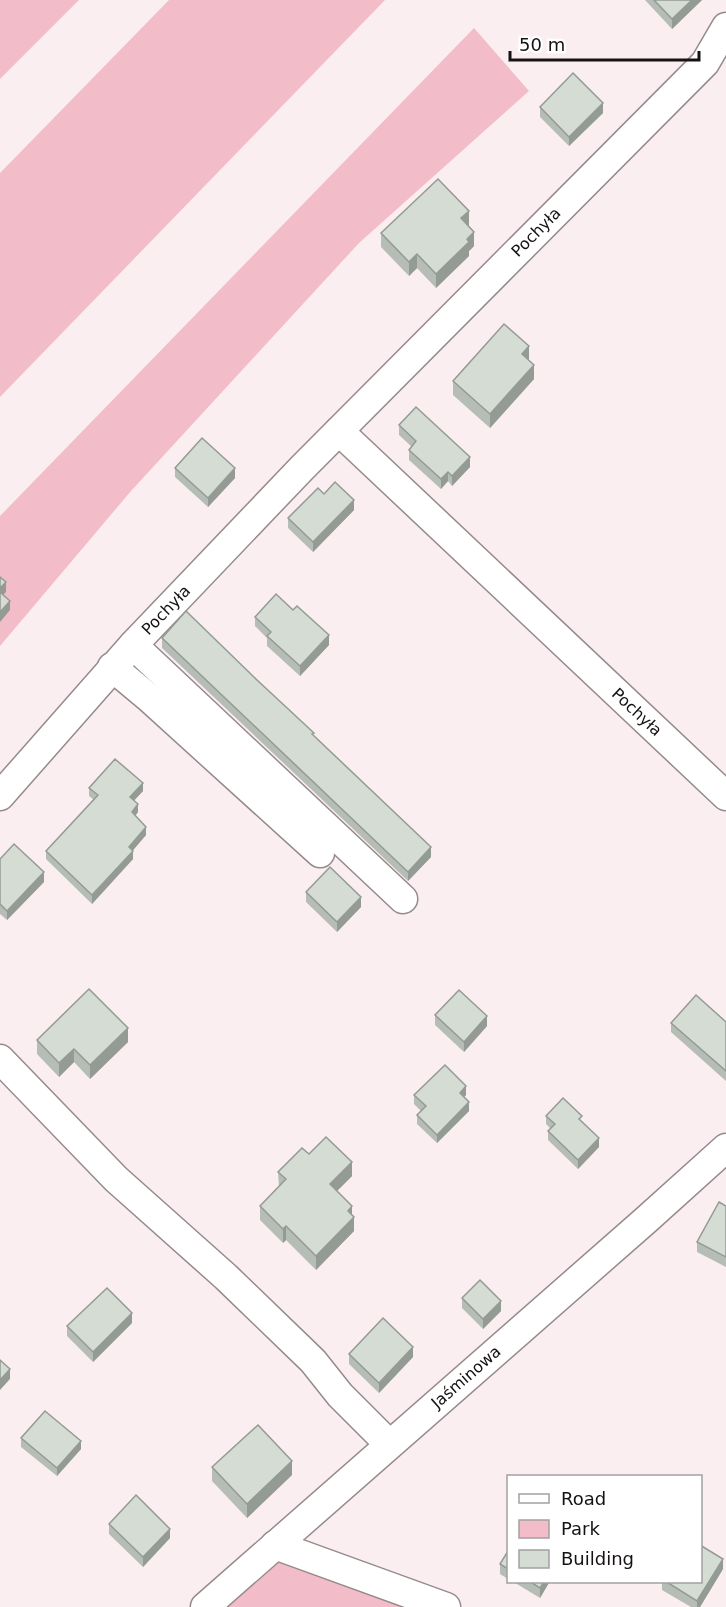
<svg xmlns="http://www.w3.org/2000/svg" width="726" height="1607" font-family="'DejaVu Sans',sans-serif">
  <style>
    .green { fill: #f3bcc9 }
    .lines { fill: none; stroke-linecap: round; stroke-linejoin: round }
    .minor-casing { stroke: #958a8c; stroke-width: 31 }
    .minor { stroke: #fff; stroke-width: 28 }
    .wall { fill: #b6bdb6 }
    .shaded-wall { fill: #949a94 }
    .building { fill: #d4dcd4; stroke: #949a94; stroke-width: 1.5 }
    .labels { text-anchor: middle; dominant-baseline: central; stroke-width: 4.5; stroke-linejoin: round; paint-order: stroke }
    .street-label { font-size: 16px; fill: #161213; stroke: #fff }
  </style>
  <rect width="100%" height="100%" fill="#fbeef1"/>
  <g class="green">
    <polygon points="0,0 79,0 0,79"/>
    <polygon points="169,0 385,0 0,397 0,173"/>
    <polygon points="474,28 529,91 359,243 131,491 0,646 0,516"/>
    <polygon points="276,1552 411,1607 213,1607"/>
  </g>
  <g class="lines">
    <defs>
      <g id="minor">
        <polyline points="339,431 726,796"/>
        <polyline points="133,645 403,899"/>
        <polyline points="112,667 148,697 320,853"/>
        <polyline points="0,796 133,645 302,468 705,63 726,27"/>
        <polyline points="0,1059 116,1179 226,1277 313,1361 340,1395 389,1444"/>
        <polyline points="275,1545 446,1607"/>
        <polyline points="205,1607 646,1220 726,1148"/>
      </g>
    </defs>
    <use href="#minor" class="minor-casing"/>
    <use href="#minor" class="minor"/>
  </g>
  <g class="wall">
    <polygon points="645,0 702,0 672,29"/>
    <polygon points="540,107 603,113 569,146 540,117"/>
    <polygon points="469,225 468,226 474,246 469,251 469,256 436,288 417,268 409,276 381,247 381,233"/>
    <polygon points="528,360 534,379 490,428 453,395 453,381"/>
    <polygon points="399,425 470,467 452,486 448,481 441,489 409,460 409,450 412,447 399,435"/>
    <polygon points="175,468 235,478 208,507 175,477"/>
    <polygon points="324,494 354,510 313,552 288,528 288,518"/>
    <polygon points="293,610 329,645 300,676 267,646 267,638 255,626 255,617"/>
    <polygon points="162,638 314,736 431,857 408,881 162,648"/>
    <polygon points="89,788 143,791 134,800 138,812 135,816 146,835 133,850 133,859 92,904 46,859 46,851 94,800 89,796"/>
    <polygon points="0,859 44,882 7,920 0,914"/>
    <polygon points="306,892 361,907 337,932 306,902"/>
    <polygon points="435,1015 487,1026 464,1052 435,1025"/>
    <polygon points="726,1022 726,1081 671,1032 671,1023"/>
    <polygon points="37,1040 128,1042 90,1079 74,1062 59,1077 37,1054"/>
    <polygon points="414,1095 466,1095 464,1097 469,1111 437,1143 417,1124 417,1115 421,1111 414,1104"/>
    <polygon points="546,1116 582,1121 599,1147 578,1169 548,1140 548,1131 551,1129 546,1124"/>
    <polygon points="309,1154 352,1176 337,1191 352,1216 354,1231 316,1270 286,1240 283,1243 260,1220 260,1206 279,1187 278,1172"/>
    <polygon points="726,1206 726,1267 697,1252 697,1242"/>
    <polygon points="462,1298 501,1311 483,1329 462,1308"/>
    <polygon points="132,1323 93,1362 67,1336 67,1326"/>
    <polygon points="349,1354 413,1357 379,1393 349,1364"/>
    <polygon points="21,1438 81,1449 57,1476 21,1447"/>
    <polygon points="212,1467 292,1475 247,1518 212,1481"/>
    <polygon points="109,1524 170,1538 143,1567 109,1534"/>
    <polygon points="508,1551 508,1579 500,1574 500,1564"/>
    <polygon points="723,1569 700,1607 691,1607 662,1590 662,1581 700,1581"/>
    <polygon points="512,1581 550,1581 540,1598"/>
  </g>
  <g class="shaded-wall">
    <polygon points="692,0 702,0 672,29 672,19"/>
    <polygon points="603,103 603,113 569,146 569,137"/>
    <polygon points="469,211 469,225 461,232 461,218"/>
    <polygon points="474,232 474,246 469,251 469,256 436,288 436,274"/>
    <polygon points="417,254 417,268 409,276 409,262"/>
    <polygon points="529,346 529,360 522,354"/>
    <polygon points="534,365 534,379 490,428 490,414"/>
    <polygon points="470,457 470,467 452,486 452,476"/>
    <polygon points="235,468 235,478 208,507 208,498"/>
    <polygon points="448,472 448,481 441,489 441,479"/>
    <polygon points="354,500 354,510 313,552 313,542"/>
    <polygon points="6,582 6,592 0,598 0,588"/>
    <polygon points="10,601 10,610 0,622 0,612"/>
    <polygon points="329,635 329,645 300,676 300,666"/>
    <polygon points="143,783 143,791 130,805 130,797"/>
    <polygon points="138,804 138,812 132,820 132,812"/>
    <polygon points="146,827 146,835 129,855 129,847"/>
    <polygon points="431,847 431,857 408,881 408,872"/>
    <polygon points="133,851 133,859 92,904 92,895"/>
    <polygon points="44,872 44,882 7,920 7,911"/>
    <polygon points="361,897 361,907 337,932 337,922"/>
    <polygon points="487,1016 487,1026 464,1052 464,1042"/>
    <polygon points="128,1028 128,1042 90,1079 90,1065"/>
    <polygon points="74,1049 74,1062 59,1077 59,1063"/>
    <polygon points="466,1086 466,1095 460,1101 460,1093"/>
    <polygon points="469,1102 469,1111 437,1143 437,1135"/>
    <polygon points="599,1138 599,1147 578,1169 578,1160"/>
    <polygon points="352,1162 352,1176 330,1198 330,1184"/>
    <polygon points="352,1206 352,1219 354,1217 354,1231 316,1270 316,1256 348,1211"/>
    <polygon points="286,1226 286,1240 283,1243 283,1229"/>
    <polygon points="501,1301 501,1311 483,1329 483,1319"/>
    <polygon points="132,1313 132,1323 93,1362 93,1352"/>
    <polygon points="413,1347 413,1357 379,1393 379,1383"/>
    <polygon points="10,1369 10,1379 0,1390 0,1380"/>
    <polygon points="81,1441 81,1449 57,1476 57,1468"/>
    <polygon points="292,1461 292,1475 247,1518 247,1504"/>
    <polygon points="170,1529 170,1538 143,1567 143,1557"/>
    <polygon points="723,1559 723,1569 700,1607 697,1607 697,1601"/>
    <polygon points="544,1581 550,1581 540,1598 540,1588"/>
  </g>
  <g class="building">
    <polygon points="654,0 692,0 672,19"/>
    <polygon points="573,73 603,103 569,137 540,107"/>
    <polygon points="438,179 469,211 461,218 474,232 467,239 469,242 436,274 417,254 409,262 381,233"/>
    <polygon points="504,324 529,346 522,354 534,365 490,414 453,381"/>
    <polygon points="416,407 470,457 452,476 448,472 441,479 409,450 416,441 399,425"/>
    <polygon points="202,438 235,468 208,498 175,468"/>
    <polygon points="335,482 354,500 313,542 288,518 318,488 324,494"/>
    <polygon points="0,577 6,582 0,588"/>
    <polygon points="0,592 10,601 0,612"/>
    <polygon points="276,594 293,610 297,606 329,635 300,666 267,636 271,632 255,617"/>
    <polygon points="186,611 257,680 314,733 312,734 431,847 408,872 162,638"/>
    <polygon points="115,759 143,783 130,797 138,804 132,812 146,827 129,847 133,851 92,895 46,851 98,795 89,788"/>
    <polygon points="14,844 44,872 7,911 0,904 0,859"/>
    <polygon points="330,867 361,897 337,922 306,892"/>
    <polygon points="89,989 128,1028 90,1065 74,1049 59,1063 37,1040"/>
    <polygon points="459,990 487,1016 464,1042 435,1015"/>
    <polygon points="696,995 726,1022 726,1071 671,1023"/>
    <polygon points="445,1065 466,1086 460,1093 469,1102 437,1135 417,1115 426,1106 414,1095"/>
    <polygon points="563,1098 582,1116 579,1119 599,1138 578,1160 548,1131 555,1124 546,1116"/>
    <polygon points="326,1137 352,1162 330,1184 352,1206 348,1211 354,1217 316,1256 286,1226 283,1229 260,1206 286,1179 278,1172 302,1148 309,1154"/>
    <polygon points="719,1202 726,1206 726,1257 697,1242"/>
    <polygon points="480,1280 501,1301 483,1319 462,1298"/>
    <polygon points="107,1288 132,1313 93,1352 67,1326"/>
    <polygon points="383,1318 413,1347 379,1383 349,1354"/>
    <polygon points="0,1360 10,1369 0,1380"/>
    <polygon points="45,1411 81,1441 57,1468 21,1438"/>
    <polygon points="258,1425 292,1461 247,1504 212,1467"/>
    <polygon points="136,1495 170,1529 143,1557 109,1524"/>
    <polygon points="700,1545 723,1559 697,1601 665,1581 700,1581"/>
    <polygon points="508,1551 508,1569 500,1564"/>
    <polygon points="529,1581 544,1581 540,1588"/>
  </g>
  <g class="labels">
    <g class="street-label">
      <text transform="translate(536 232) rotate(-45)">Pochyła</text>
      <text transform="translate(166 610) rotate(-46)">Pochyła</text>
      <text transform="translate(637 712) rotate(43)">Pochyła</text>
      <text transform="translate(466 1377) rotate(-41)">Jaśminowa</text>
    </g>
  </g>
  <rect x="507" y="1475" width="195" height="108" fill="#ffffff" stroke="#a2a0a1" stroke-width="1.5"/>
  <rect x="519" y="1494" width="30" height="9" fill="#ffffff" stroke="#a2a0a1" stroke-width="1.5"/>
  <text x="561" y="1505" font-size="18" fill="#161213">Road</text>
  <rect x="519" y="1520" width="30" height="18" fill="#f3bcc9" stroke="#a2a0a1" stroke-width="1.5"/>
  <text x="561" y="1535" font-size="18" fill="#161213">Park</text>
  <rect x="519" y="1550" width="30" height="18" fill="#d4dcd4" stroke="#a2a0a1" stroke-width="1.5"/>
  <text x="561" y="1565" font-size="18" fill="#161213">Building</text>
  <path d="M510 51v9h189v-9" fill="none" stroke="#161213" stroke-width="3"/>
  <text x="519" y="51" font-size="18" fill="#161213" stroke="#ffffff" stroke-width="4.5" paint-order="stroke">50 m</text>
</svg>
